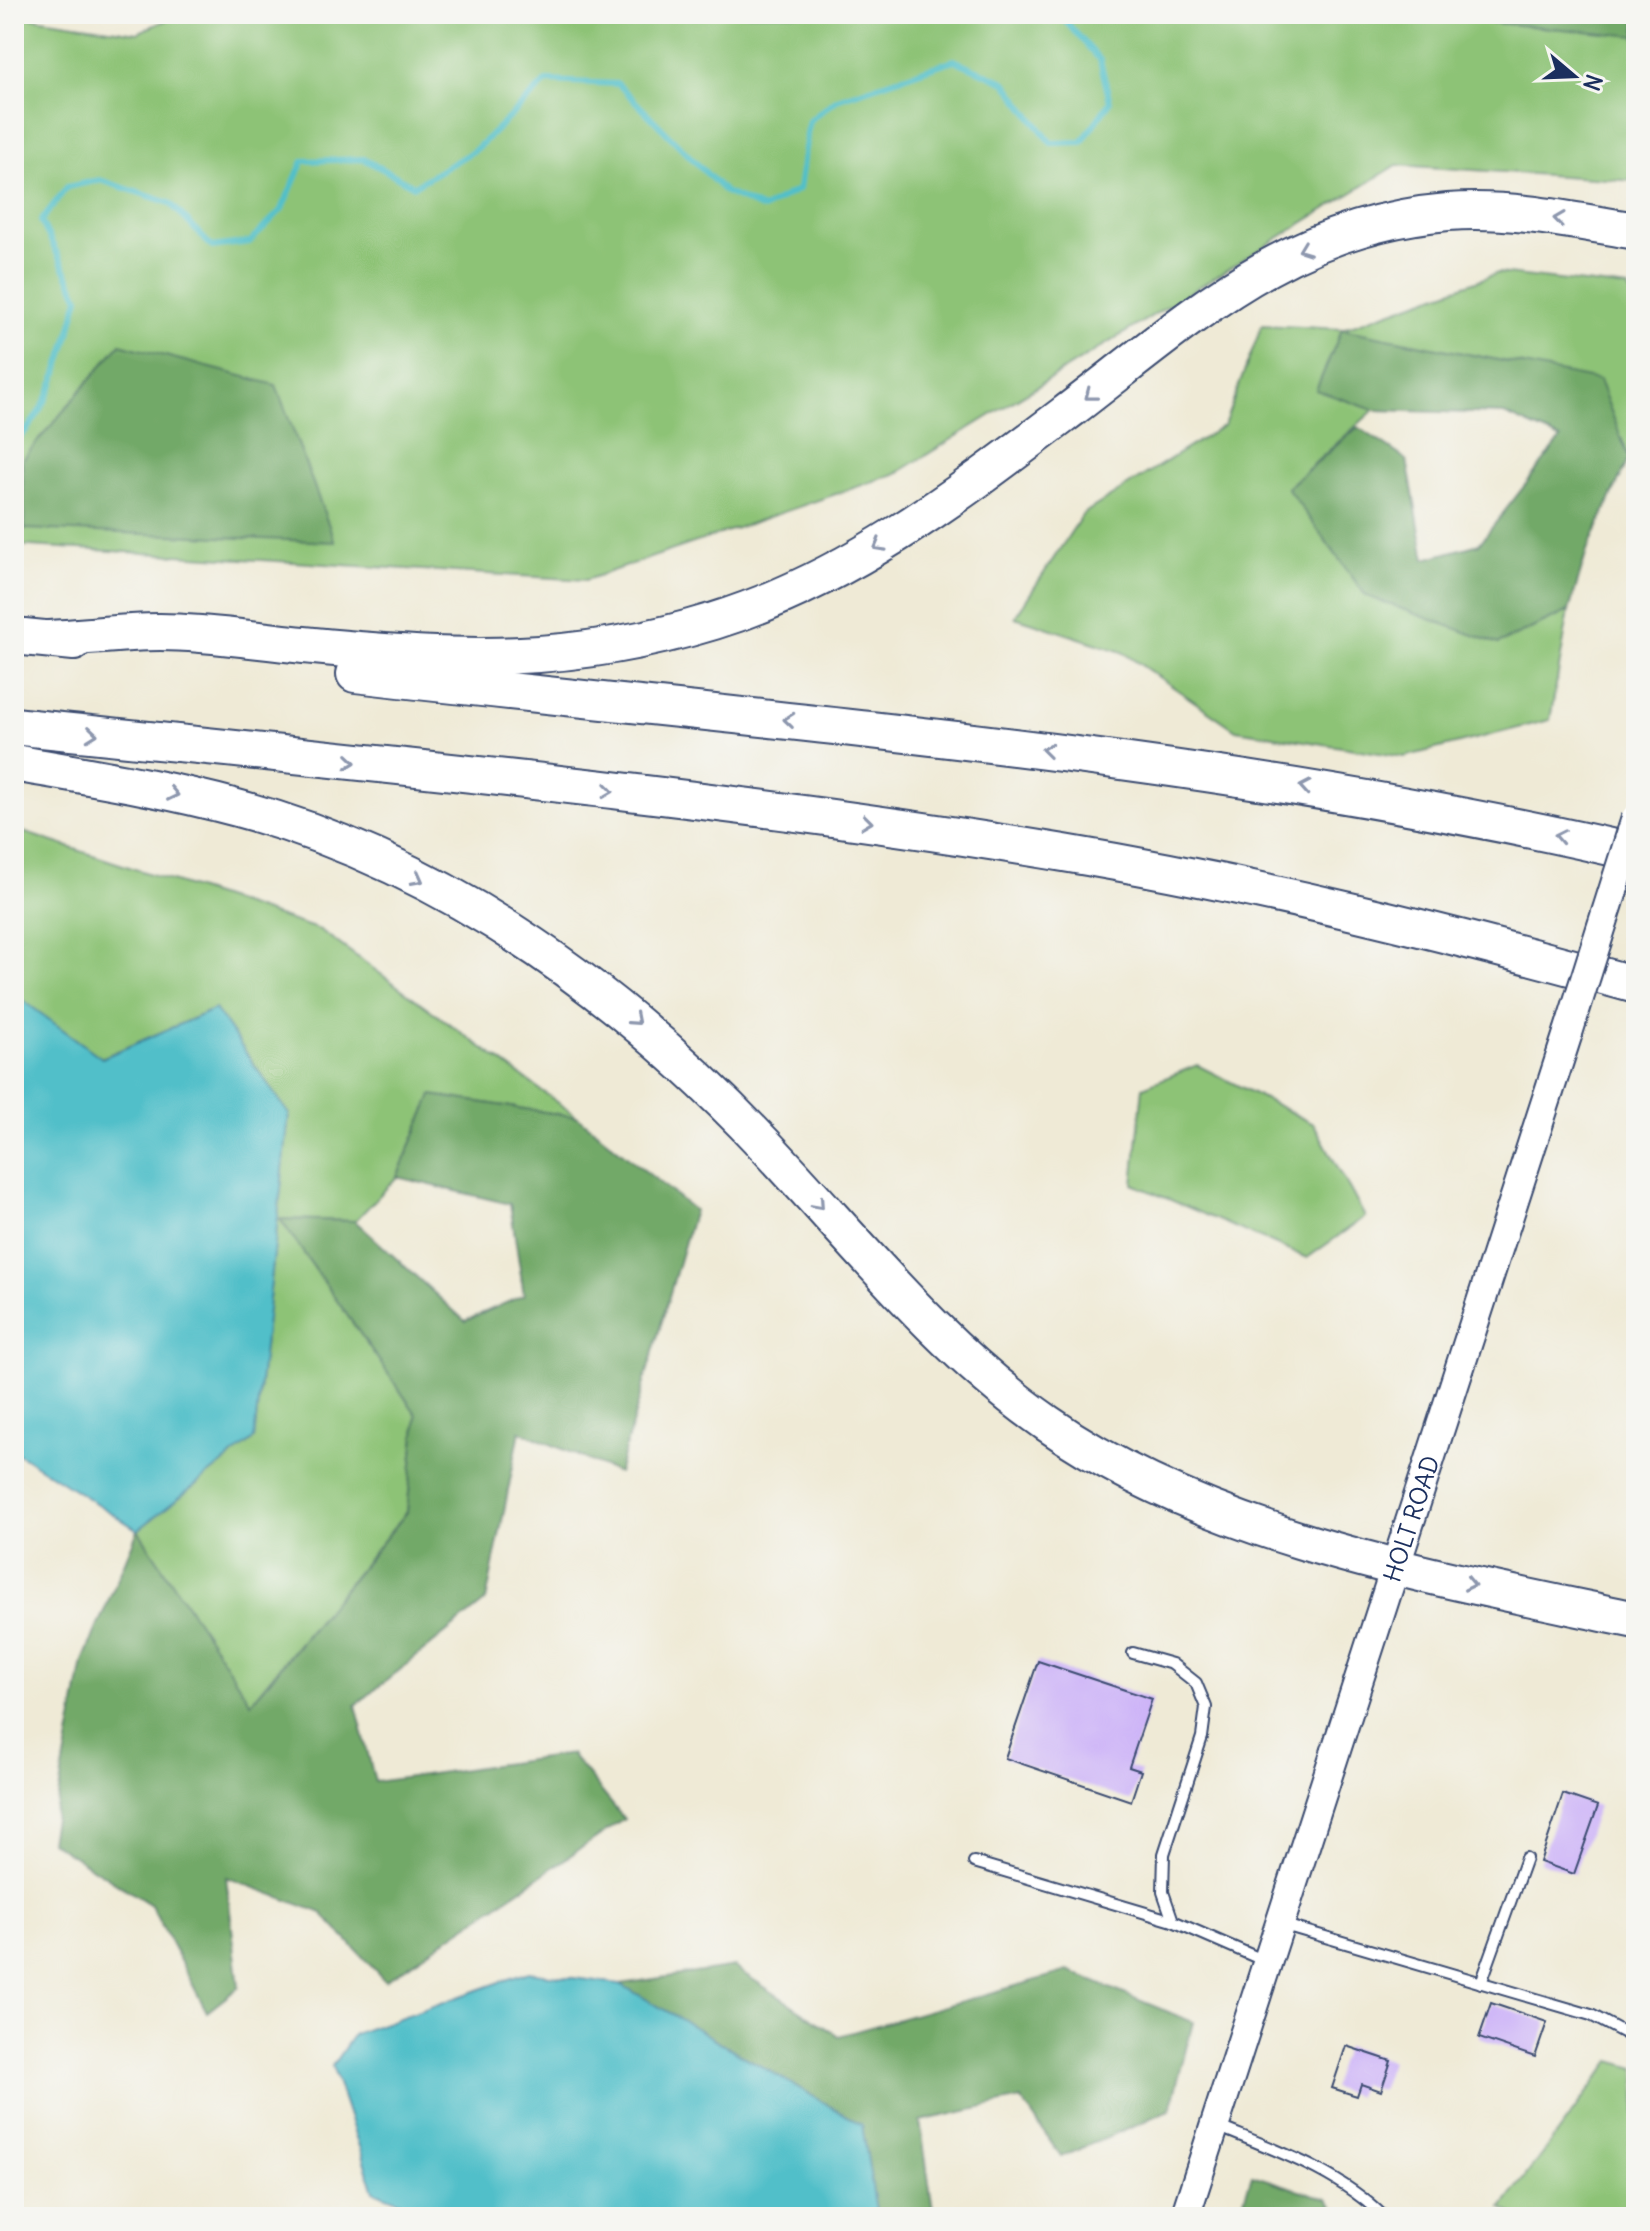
<svg xmlns="http://www.w3.org/2000/svg" width="1650" height="2231" font-family="Delius,sans-serif">
  <style>
    .green { fill: #8dc376; stroke: #54796a; stroke-width: 2 }
    .forest { fill: #72a967; stroke: #466c62; stroke-width: 2 }
    .water { fill: #51bfc9; stroke: #367794; stroke-width: 2 }
    .lines { fill: none; stroke-linecap: round; stroke-linejoin: round }
    .stream { stroke: #51bfc9; stroke-width: 6 }
    .building { fill: #cbb0f8 }
    .lane-casing { stroke: #3b4b70; stroke-width: 14 }
    .secondary-casing { stroke: #3b4b70; stroke-width: 32 }
    .highway-casing { stroke: #3b4b70; stroke-width: 40 }
    .lane { stroke: #fff; stroke-width: 10 }
    .secondary { stroke: #fff; stroke-width: 28 }
    .highway { stroke: #fff; stroke-width: 36 }
    .secondary-bridge-casing { stroke: #3b4b70; stroke-width: 32; stroke-linecap: butt }
    .secondary-bridge { stroke: #fff; stroke-width: 28 }
    .oneway { stroke: #8d97ae }
    .labels { text-anchor: middle; dominant-baseline: central; stroke-width: 7; stroke-linejoin: round; paint-order: stroke }
    .street-label { font-size: 24px; fill: #1b2f5e; stroke: #f6f6f2 }
  </style>
  <rect width="100%" height="100%" fill="#f6f6f2"/>
  <filter id="ink" filterUnits="userSpaceOnUse"><feTurbulence type="fractalNoise" baseFrequency=".0125" numOctaves="2"/><feDisplacementMap in="SourceGraphic" scale="16" xChannelSelector="R" yChannelSelector="G"/><feConvolveMatrix kernelMatrix="1 2 1 2 8 2 1 2 1" color-interpolation-filters="sRGB"/></filter>
  <filter id="wash" filterUnits="userSpaceOnUse"><feTurbulence type="fractalNoise" baseFrequency=".006" numOctaves="4" result="noise"/><feDisplacementMap in="SourceGraphic" scale="32" xChannelSelector="R" yChannelSelector="G"/><feGaussianBlur stdDeviation="1.8" result="paint"/><feColorMatrix in="noise" values="0 0 0 0 0 0 0 0 0 0 0 0 0 0 0 0 0 1.4 0 .05"/><feComposite in="paint" operator="in"/></filter>
  <g filter="url(#wash)">
    <rect width="100%" height="100%" fill="#efead6"/>
    <g class="green">
      <polygon points="180,14 1636,14 1636,181 1397,165 897,473 586,580 14,545 14,15 137,33"/>
      <polygon points="1498,273 1628,288 1636,304 1636,436 1628,457 1598,380 1316,390 1374,410 1287,488 1498,644 1569,611 1550,720 1404,757 1236,730 1122,652 1015,617 1083,514 1224,425 1262,325 1342,329"/>
      <polygon points="14,829 320,930 578,1117 432,1095 397,1177 355,1221 280,1219 417,1415 407,1512 250,1703 138,1530 254,1439 289,1114 215,1009 101,1058 14,994"/>
      <polygon points="1197,1065 1314,1124 1365,1217 1307,1258 1133,1184 1143,1087"/>
      <polygon points="1611,2061 1636,2068 1636,2217 1518,2217 1502,2208"/>
    </g>
    <g class="forest">
      <polygon points="1487,14 1636,14 1636,36 1485,22"/>
      <polygon points="1342,329 1599,380 1629,458 1587,551 1569,611 1498,644 1366,596 1287,488 1358,427 1407,460 1425,559 1479,544 1561,439 1504,414 1374,410 1316,390"/>
      <polygon points="120,344 276,385 335,542 25,529 22,460"/>
      <polygon points="432,1095 578,1117 694,1210 618,1473 520,1431 486,1601 356,1705 375,1782 571,1754 624,1819 385,1981 322,1913 226,1877 239,1987 207,2012 151,1905 50,1841 83,1661 138,1530 251,1703 407,1512 417,1415 280,1219 355,1221 465,1321 524,1295 510,1204 397,1177"/>
      <polygon points="734,1967 839,2036 1068,1971 1193,2022 1170,2110 1061,2157 1021,2099 920,2121 934,2217 877,2217 862,2125 620,1984"/>
      <polygon points="1252,2175 1328,2199 1341,2217 1238,2217"/>
    </g>
    <g class="water">
      <polygon points="14,994 102,1058 215,1009 289,1114 254,1439 138,1530 14,1451"/>
      <polygon points="528,1972 620,1984 862,2125 877,2217 440,2217 374,2191 332,2066 354,2034"/>
    </g>
    <g class="lines">
      <path class="stream" d="M14 443C54 407 65 347 79 298L41 221 67 187 100 180 170 203 212 247 250 242 282 209 303 161 364 159 414 186 475 150 547 81 618 84 725 192 763 209 799 189 809 121 837 99 954 60 1005 82 1051 143 1082 142 1110 102 1100 60 1059 14"/>
    </g>
    <g id="blocks">
      <g class="building">
        <polygon points="1038,1661 1152,1699 1129,1767 1141,1771 1131,1801 1005,1758"/>
        <polygon points="1563,1794 1598,1806 1574,1874 1540,1862"/>
        <polygon points="1491,2003 1547,2022 1535,2057 1479,2038"/>
        <polygon points="1346,2046 1391,2061 1381,2091 1361,2084 1357,2096 1332,2088"/>
      </g>
    </g>
  </g>
  <g filter="url(#ink)">
    <use href="#blocks" fill-opacity="0" stroke="#3b4b70" stroke-width="2"/>
    <g class="lines">
      <defs>
        <g id="lane">
          <polyline points="1133,1653 1172,1664 1196,1683 1206,1707 1202,1737 1164,1854 1163,1892 1173,1921 1265,1961"/>
          <polyline points="974,1862 1173,1921"/>
          <polyline points="1281,1924 1591,2015 1636,2039"/>
          <polyline points="1481,1983 1526,1858"/>
          <path d="M1217 2126C1275 2150 1338 2171 1384 2217"/>
        </g>
        <g id="secondary">
          <path id="s1" d="M1185 2217 1568 1033"/>
        </g>
        <g id="highway">
          <polyline points="14,636 74,642"/>
          <path d="M49 639C86 637 124 632 160 632 211 632 264 642 314 646 461 660 571 665 714 621 850 579 962 492 1074 407 1193 316 1289 225 1448 212 1511 207 1575 221 1636 231"/>
          <path d="M355 674C784 723 1215 755 1636 853"/>
          <path d="M14 726C364 763 717 795 1064 853 1257 885 1448 933 1636 985"/>
          <path d="M14 763C88 776 164 788 237 808 444 864 619 991 765 1145 856 1241 938 1347 1047 1423 1214 1540 1441 1578 1636 1620"/>
        </g>
      </defs>
      <use href="#lane" class="lane-casing"/>
      <use href="#secondary" class="secondary-casing"/>
      <use href="#highway" class="highway-casing"/>
      <use href="#lane" class="lane"/>
      <use href="#secondary" class="secondary"/>
      <use href="#highway" class="highway"/>
      <defs>
        <polyline id="secondary-bridge" points="1568,1033 1636,818"/>
      </defs>
      <use href="#secondary-bridge" class="secondary-bridge-casing"/>
      <use href="#secondary-bridge" class="secondary-bridge"/>
    </g>
    <defs><path id="oneway-chevron" d="M-2-3.5L2.5 0L-2 3.5" fill="none" stroke-width="1.6" stroke-linecap="round" stroke-linejoin="round" transform="scale(2)"/></defs>
    <g class="oneway">
      <use href="#oneway-chevron" transform="translate(1559 219) rotate(-172)"/>
      <use href="#oneway-chevron" transform="translate(1304 249) rotate(159)"/>
      <use href="#oneway-chevron" transform="translate(1090 395) rotate(142)"/>
      <use href="#oneway-chevron" transform="translate(879 546) rotate(150)"/>
      <use href="#oneway-chevron" transform="translate(789 720) rotate(-174)"/>
      <use href="#oneway-chevron" transform="translate(92 734) rotate(6)"/>
      <use href="#oneway-chevron" transform="translate(1047 750) rotate(-173)"/>
      <use href="#oneway-chevron" transform="translate(350 762) rotate(6)"/>
      <use href="#oneway-chevron" transform="translate(1305 787) rotate(-170)"/>
      <use href="#oneway-chevron" transform="translate(608 791) rotate(7)"/>
      <use href="#oneway-chevron" transform="translate(173 794) rotate(12)"/>
      <use href="#oneway-chevron" transform="translate(867 822) rotate(7)"/>
      <use href="#oneway-chevron" transform="translate(1560 836) rotate(-169)"/>
      <use href="#oneway-chevron" transform="translate(418 879) rotate(28)"/>
      <use href="#oneway-chevron" transform="translate(635 1020) rotate(41)"/>
      <use href="#oneway-chevron" transform="translate(819 1204) rotate(48)"/>
      <use href="#oneway-chevron" transform="translate(1470 1584) rotate(12)"/>
    </g>
  </g>
  <g class="labels">
    <g class="street-label">
      <text stroke="none"><textPath href="#s1" startOffset="734">HOLT ROAD</textPath></text>
    </g>
  </g>
  <rect width="1650" height="2231" fill="none" stroke="#f6f6f2" stroke-width="48"/>
  <g transform="translate(1574 76) rotate(109)" stroke="#f6f6f2" stroke-width="6" paint-order="stroke">
  <path d="M0-6L14 30L0 20L-14 30Z" fill="#1b2f5e"/>
  <text y="-12" font-size="22" font-weight="bold" text-anchor="middle" fill="#1b2f5e">N</text>
  </g>
</svg>
